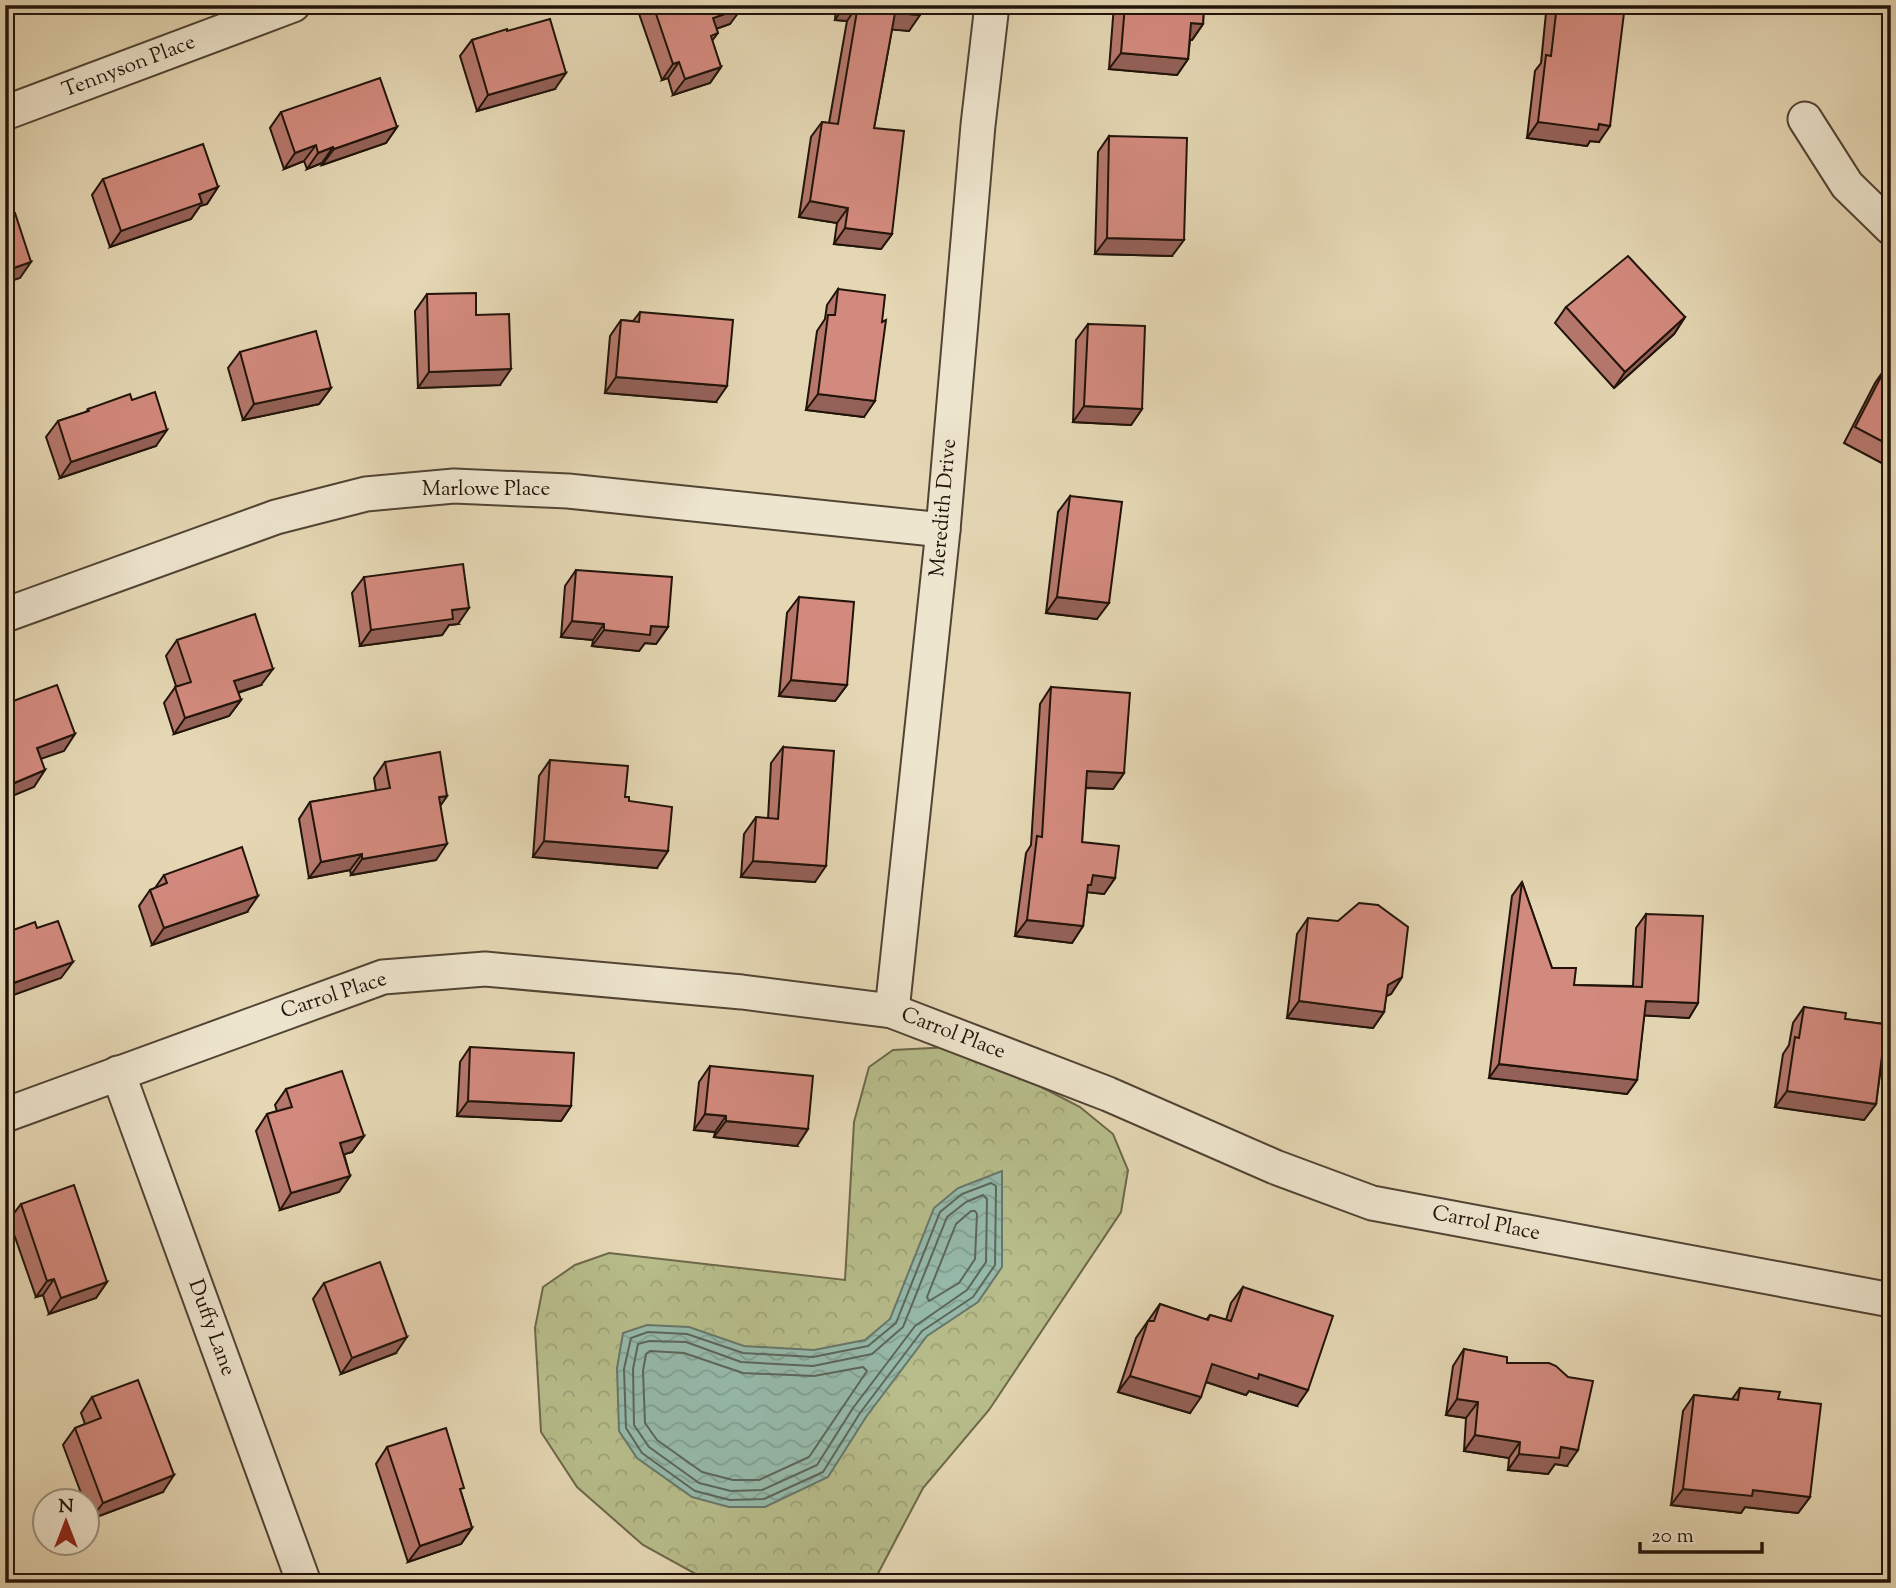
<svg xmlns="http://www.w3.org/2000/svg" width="1896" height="1588" font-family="'Sorts Mill Goudy',serif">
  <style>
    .forest { fill: url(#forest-crowns); stroke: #6c684a; stroke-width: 2 }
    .water { fill: url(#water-waves); stroke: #67776a; stroke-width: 2 }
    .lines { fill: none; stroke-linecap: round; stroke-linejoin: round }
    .shore { stroke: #5b665a; stroke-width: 2 }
    .street-casing { stroke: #514434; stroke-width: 37 }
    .street { stroke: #eee5ce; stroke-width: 33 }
    .wall { fill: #b5776c; stroke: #201309; stroke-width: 2 }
    .shaded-wall { fill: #946158; stroke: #201309; stroke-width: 2 }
    .building { fill: #d38a7e; stroke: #201309; stroke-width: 2 }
    .labels { text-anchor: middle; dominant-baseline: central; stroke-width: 5; stroke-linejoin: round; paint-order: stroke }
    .street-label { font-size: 21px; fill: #201309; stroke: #eee5ce }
  </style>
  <defs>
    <pattern id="forest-crowns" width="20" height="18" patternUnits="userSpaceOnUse" patternTransform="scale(1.75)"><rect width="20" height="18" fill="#b7bd8b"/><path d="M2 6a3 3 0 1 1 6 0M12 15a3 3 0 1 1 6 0" fill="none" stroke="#9da277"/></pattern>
    <pattern id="water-waves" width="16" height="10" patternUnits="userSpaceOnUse" patternTransform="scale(1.75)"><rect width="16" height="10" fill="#96baab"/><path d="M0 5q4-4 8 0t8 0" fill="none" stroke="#819f92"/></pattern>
  </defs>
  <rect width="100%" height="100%" fill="#e5d7b4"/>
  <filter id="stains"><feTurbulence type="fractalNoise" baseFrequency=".00286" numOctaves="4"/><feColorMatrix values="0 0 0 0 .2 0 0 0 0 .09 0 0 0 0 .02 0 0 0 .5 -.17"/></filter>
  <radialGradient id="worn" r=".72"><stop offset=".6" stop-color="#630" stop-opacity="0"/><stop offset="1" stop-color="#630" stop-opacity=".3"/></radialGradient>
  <polygon class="forest" points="951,1047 1018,1075 1080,1107 1113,1134 1128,1170 1121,1212 989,1410 923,1488 873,1583 712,1583 643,1545 577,1487 541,1432 535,1328 543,1287 575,1265 609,1253 845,1280 854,1122 869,1067 893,1050"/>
  <polygon class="water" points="1002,1171 1002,1267 978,1302 927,1336 866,1417 828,1477 765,1507 729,1507 692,1497 637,1458 619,1431 617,1368 623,1333 647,1325 689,1327 744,1346 814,1350 865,1340 890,1319 934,1208 958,1188"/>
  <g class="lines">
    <g class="shore">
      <polygon points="991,1183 996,1186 995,1265 973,1297 922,1331 860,1413 823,1472 764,1499 730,1500 695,1491 642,1453 626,1428 624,1369 631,1338 648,1332 687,1334 743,1353 813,1357 868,1346 896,1323 940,1212 962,1194"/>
      <polygon points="983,1195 987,1199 986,1262 967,1290 915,1326 853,1408 817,1465 762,1490 731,1491 699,1483 649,1447 634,1425 633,1369 638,1344 649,1341 686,1342 741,1362 813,1366 872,1354 903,1327 947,1217 966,1202"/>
      <polygon points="971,1211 975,1211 977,1214 975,1259 959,1283 929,1301 927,1297 956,1224"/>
      <polygon points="650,1351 684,1353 743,1373 814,1376 863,1367 867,1371 809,1457 759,1480 733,1480 702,1472 657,1440 645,1423 643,1371 646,1354"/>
    </g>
    <defs>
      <g id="street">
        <polyline points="5,113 293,5"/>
        <polyline points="1805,119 1847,185 1891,228"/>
        <polyline points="5,615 276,517 366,494 454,486 568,491 943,530"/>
        <polyline points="892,1011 943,530 978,125 992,5"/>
        <polyline points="118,1073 304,1583"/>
        <polyline points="5,1115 383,977 485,969 742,992 892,1011 1108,1094 1275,1167 1372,1203 1891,1300"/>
      </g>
    </defs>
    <use href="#street" class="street-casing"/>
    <use href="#street" class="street"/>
  </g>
  <g class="wall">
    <polygon points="636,5 741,5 730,24 716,29 718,33 712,41 721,67 710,83 673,95 668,78 662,80"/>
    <polygon points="836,5 921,5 909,31 892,29 874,128 892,234 881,249 834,244 837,223 799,217 811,137 822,122 829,123 847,21 835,20"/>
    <polygon points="1114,5 1204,5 1203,24 1192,40 1190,40 1188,59 1177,75 1109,69"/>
    <polygon points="1552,5 1557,5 1599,142 1590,141 1587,146 1527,138 1535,71 1541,63 1546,13"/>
    <polygon points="507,31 555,89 477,111 460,56 472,40"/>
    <polygon points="281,112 397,127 386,143 322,165 322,163 307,169 304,161 284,169 270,128"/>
    <polygon points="1109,136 1172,256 1095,254 1098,152"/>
    <polygon points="103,179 218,187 207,204 200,206 191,219 110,247 92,195"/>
    <polygon points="838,289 864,417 806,410 817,331 825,319 827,305"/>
    <polygon points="427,294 476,315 500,385 418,388 415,311"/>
    <polygon points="1566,307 1685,317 1674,334 1614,388 1555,323"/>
    <polygon points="640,312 716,402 605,393 610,336 621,320 633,321"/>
    <polygon points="1088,324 1142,409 1131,425 1073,422 1076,340"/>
    <polygon points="240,352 331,388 319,404 243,420 228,368"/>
    <polygon points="1886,367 1891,370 1891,468 1844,443 1875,383"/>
    <polygon points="132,400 156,446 60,478 46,437 58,421 86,412 88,409"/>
    <polygon points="1070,496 1097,619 1046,613 1058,512"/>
    <polygon points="576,570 668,627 656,644 645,643 639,651 592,646 593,640 561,637 565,586"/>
    <polygon points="364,577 458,624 449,625 442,635 360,646 352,593"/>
    <polygon points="799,597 847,685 835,701 779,696 787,613"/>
    <polygon points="177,640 261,685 238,693 241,700 229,716 174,734 164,703 176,686 166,656"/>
    <polygon points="1051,687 1124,773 1113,789 1085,788 1082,842 1115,878 1104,894 1087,892 1083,926 1072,943 1015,936 1026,853 1031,845 1040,704"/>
    <polygon points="783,747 815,882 741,877 744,834 756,817 768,819 771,763"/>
    <polygon points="550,760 625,797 629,801 657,868 533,857 539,776"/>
    <polygon points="385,762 447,796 440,806 436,860 351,875 350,870 309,878 299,819 310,802 376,791 374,778"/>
    <polygon points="164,875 247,912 152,945 139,906 150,890 155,888"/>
    <polygon points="1522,882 1552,968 1574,985 1633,986 1636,928 1646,914 1698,1003 1689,1018 1644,1015 1637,1080 1627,1094 1489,1078 1512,896"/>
    <polygon points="1308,918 1402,977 1391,994 1386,996 1384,1012 1373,1028 1287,1018 1297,934"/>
    <polygon points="1804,1007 1845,1019 1891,1025 1891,1076 1880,1074 1876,1104 1864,1120 1775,1107 1783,1054 1789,1045 1793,1023"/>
    <polygon points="470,1047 571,1106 561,1121 457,1116 460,1062"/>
    <polygon points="710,1066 797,1146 714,1137 715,1132 694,1130 699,1082"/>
    <polygon points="286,1089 364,1136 352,1152 344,1154 350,1176 339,1192 280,1210 256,1131 267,1114 277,1111 275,1105"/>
    <polygon points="21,1204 107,1282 96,1298 49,1314 43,1295 36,1297 9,1220"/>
    <polygon points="324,1283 396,1353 341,1374 313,1299"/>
    <polygon points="1243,1287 1297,1406 1249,1391 1246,1395 1206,1382 1190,1413 1118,1392 1136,1338 1160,1304 1206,1320 1210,1315 1226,1320 1231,1303"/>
    <polygon points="1464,1349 1507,1363 1567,1466 1555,1464 1548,1474 1508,1470 1509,1458 1464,1451 1466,1418 1446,1415 1453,1366"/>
    <polygon points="1740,1388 1778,1399 1810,1497 1798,1513 1745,1507 1741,1513 1671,1505 1683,1411 1694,1395 1732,1399"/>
    <polygon points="92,1397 163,1492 91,1519 88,1509 88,1501 84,1501 63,1445 75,1428 85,1424 81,1413"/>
    <polygon points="387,1447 461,1492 472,1528 461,1544 408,1562 376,1464"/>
  </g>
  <g class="shaded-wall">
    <polygon points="845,5 858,5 847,21 835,20"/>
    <polygon points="742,8 730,24 701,34 713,18"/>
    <polygon points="895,13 920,15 909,31 884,29"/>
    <polygon points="1191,23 1203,24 1192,40 1180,39"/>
    <polygon points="1121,53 1188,59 1177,75 1109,69"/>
    <polygon points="679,62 668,78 662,80 673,64"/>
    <polygon points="721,67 710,83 673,95 685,79"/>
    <polygon points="566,73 555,89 477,111 488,95"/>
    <polygon points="1538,122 1599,124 1610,126 1599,142 1590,141 1587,146 1527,138"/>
    <polygon points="397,127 386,143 322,165 334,149"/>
    <polygon points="316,145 304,161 284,169 295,153"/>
    <polygon points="333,147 322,163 307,169 318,153"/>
    <polygon points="218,187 207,204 200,206 191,219 110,247 121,231 199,194"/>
    <polygon points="810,201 848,208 837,223 799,217"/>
    <polygon points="845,228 892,234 881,249 834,244"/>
    <polygon points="1107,238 1184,240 1172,256 1095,254"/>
    <polygon points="31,262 20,278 5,283 5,271"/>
    <polygon points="1685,317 1674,334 1614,388 1625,372"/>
    <polygon points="511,369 500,385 418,388 429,372"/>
    <polygon points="616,377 727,386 716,402 605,393"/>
    <polygon points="331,388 319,404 243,420 254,404"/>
    <polygon points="818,394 875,401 864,417 806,410"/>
    <polygon points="1084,406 1142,409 1131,425 1073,422"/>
    <polygon points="167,430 156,446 60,478 71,462"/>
    <polygon points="1057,597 1109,603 1097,619 1046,613"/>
    <polygon points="469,608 458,624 449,625 442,635 360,646 371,630 452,610"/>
    <polygon points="572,621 604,624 593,640 561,637"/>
    <polygon points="651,626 668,627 656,644 645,643 639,651 592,646 604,630"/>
    <polygon points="273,669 261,685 223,697 234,681"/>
    <polygon points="791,680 847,685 835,701 779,696"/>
    <polygon points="241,700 229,716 174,734 185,718"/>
    <polygon points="75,734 64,751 26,764 37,748"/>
    <polygon points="45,770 34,787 5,799 5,787"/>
    <polygon points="1087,771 1124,773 1113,789 1075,787"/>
    <polygon points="447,796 436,812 439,797"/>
    <polygon points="544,841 668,851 657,868 533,857"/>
    <polygon points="447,844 436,860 351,875 362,859"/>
    <polygon points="362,854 350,870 309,878 321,862"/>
    <polygon points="753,861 826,866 815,882 741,877"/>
    <polygon points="1093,875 1115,878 1104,894 1086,892 1080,901"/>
    <polygon points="258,896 247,912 152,945 164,928"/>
    <polygon points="1027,920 1083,926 1072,943 1015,936"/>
    <polygon points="73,962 61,978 5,998 5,986"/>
    <polygon points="1402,977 1391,994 1376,1001 1388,985"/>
    <polygon points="1299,1001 1384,1012 1373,1028 1287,1018"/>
    <polygon points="1646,1001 1698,1003 1689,1018 1636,1015"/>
    <polygon points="1882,1056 1891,1058 1891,1076 1871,1073"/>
    <polygon points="1499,1064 1637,1080 1627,1094 1489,1078"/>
    <polygon points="1787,1091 1876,1104 1864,1120 1775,1107"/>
    <polygon points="468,1101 571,1106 561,1121 457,1116"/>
    <polygon points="705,1114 726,1116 715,1132 694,1130"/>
    <polygon points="726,1121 808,1129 797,1146 714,1137"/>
    <polygon points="364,1136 352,1152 329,1159 340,1143"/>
    <polygon points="350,1176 339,1192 280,1210 291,1193"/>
    <polygon points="54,1279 43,1295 36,1297 47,1281"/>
    <polygon points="107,1282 96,1298 49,1314 61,1298"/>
    <polygon points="407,1337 396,1353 341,1374 352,1358"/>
    <polygon points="1212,1364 1259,1374 1308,1390 1297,1406 1249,1391 1246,1395 1200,1380"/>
    <polygon points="1130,1376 1201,1397 1190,1413 1118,1392"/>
    <polygon points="1457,1399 1478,1402 1466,1418 1446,1415"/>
    <polygon points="1475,1435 1520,1442 1509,1458 1464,1451"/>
    <polygon points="1561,1447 1578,1450 1567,1466 1555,1464 1548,1474 1508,1470 1519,1454"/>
    <polygon points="174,1475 163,1492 91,1519 103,1503"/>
    <polygon points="1683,1489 1753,1490 1810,1497 1798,1513 1745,1507 1741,1513 1671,1505"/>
    <polygon points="472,1528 461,1544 408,1562 420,1546"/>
  </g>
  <g class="building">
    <polygon points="653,5 741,5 742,8 713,18 718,33 711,36 721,67 685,79 679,62 673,64"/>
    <polygon points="858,5 921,5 920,15 895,13 874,128 904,131 892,234 845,228 848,208 810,201 822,122 838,124"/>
    <polygon points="1125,5 1204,5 1203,24 1191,23 1188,59 1121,53"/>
    <polygon points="1557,5 1625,5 1610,126 1599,124 1598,130 1538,122 1546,55 1551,56"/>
    <polygon points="550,19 566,73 488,95 472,40 507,29 507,31"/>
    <polygon points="380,78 397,127 334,149 333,147 318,153 316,145 295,153 281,112"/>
    <polygon points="1109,136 1187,138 1184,240 1107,238"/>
    <polygon points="203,144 218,187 199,194 202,203 121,231 103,179"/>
    <polygon points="15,213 31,262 5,271 5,216"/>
    <polygon points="1628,256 1685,317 1625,372 1566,307"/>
    <polygon points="838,289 885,295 882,322 886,320 875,401 818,394 828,315 835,315"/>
    <polygon points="476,293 476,315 509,314 511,369 429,372 427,294"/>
    <polygon points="640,312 733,320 727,386 616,377 621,320 639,322"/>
    <polygon points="1088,324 1145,326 1142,409 1084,406"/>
    <polygon points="316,331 331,388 254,404 240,352"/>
    <polygon points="1886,367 1891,370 1891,446 1855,427"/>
    <polygon points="155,392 167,430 71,462 58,421 89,411 88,409 130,394 132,400"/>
    <polygon points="1070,496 1122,502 1109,603 1057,597"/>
    <polygon points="463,564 469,608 452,610 453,619 371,630 364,577"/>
    <polygon points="576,570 672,577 668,627 651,626 650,635 604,630 604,624 572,621"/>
    <polygon points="799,597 854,602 847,685 791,680"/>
    <polygon points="255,614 273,669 234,681 241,700 185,718 175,687 191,682 177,640"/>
    <polygon points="57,685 75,734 37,748 45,770 5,787 5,704"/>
    <polygon points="1051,687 1130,693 1124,773 1087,771 1082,842 1119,846 1115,878 1093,875 1091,885 1088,885 1083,926 1027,920 1037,836 1042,837"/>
    <polygon points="783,747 834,751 826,866 753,861 756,817 778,819"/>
    <polygon points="440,752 447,796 439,797 447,844 362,859 362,854 321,862 310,802 390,788 385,762"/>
    <polygon points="550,760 628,766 625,797 629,797 629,801 672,807 668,851 544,841"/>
    <polygon points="242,847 258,896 164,928 150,890 167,883 164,875"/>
    <polygon points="1522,882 1552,968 1576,968 1574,985 1642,987 1646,914 1703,916 1698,1003 1646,1001 1637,1080 1499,1064"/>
    <polygon points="1359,903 1378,905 1408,927 1402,977 1388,985 1384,1012 1299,1001 1308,918 1338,921"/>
    <polygon points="58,921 73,962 5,986 5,933 35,922 37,928"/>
    <polygon points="1804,1007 1846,1013 1845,1019 1891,1025 1891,1058 1882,1056 1876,1104 1787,1091 1795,1037 1799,1038"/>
    <polygon points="470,1047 574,1053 571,1106 468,1101"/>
    <polygon points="710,1066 813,1076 808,1129 726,1121 726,1116 705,1114"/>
    <polygon points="342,1071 364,1136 340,1143 350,1176 291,1193 267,1114 292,1107 286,1089"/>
    <polygon points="74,1185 107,1282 61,1298 54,1279 47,1281 21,1204"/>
    <polygon points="380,1262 407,1337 352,1358 324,1283"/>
    <polygon points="1243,1287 1333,1316 1308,1390 1259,1374 1258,1379 1212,1364 1201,1397 1130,1376 1148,1321 1154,1321 1160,1304 1208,1320 1210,1315 1231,1321"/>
    <polygon points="1464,1349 1507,1357 1507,1363 1549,1363 1556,1366 1568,1377 1593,1381 1578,1450 1561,1447 1559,1458 1519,1454 1520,1442 1475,1435 1478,1402 1457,1399"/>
    <polygon points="138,1380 174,1475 103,1503 75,1428 101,1418 92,1397"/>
    <polygon points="1740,1388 1780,1392 1778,1399 1821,1404 1810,1497 1753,1490 1752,1496 1683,1489 1694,1395 1738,1400"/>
    <polygon points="446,1428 464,1488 460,1489 472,1528 420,1546 387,1447"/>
    <polygon points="549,1576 564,1576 574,1583 543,1583"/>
  </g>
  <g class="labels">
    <g class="street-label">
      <text transform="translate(129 67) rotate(-21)">Tennyson Place</text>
      <text x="486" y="490">Marlowe Place</text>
      <text transform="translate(944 508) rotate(-85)">Meredith Drive</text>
      <text transform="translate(334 996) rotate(-18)">Carrol Place</text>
      <text transform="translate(953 1034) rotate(21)">Carrol Place</text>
      <text transform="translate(1486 1224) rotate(11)">Carrol Place</text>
      <text transform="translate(211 1328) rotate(70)">Duffy Lane</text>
    </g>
  </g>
  <rect width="1896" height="1588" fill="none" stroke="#e5d7b4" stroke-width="28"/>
  <rect x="7" y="7" width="1882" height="1574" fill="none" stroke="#201309" stroke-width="3.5"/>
  <rect x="14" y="14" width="1868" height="1560" fill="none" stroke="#201309" stroke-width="2"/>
  <g transform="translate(66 1522)"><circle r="33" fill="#eee5ce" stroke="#9c917f" stroke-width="2"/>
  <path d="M0-5L12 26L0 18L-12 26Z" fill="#8f2418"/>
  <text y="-10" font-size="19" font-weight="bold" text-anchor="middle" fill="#201309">N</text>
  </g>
  <path d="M1640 1542v10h122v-10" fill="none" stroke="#201309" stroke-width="3.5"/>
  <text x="1651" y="1542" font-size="21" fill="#201309" stroke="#eee5ce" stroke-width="5" paint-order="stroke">20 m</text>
  <rect width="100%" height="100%" filter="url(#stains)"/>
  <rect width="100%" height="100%" fill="url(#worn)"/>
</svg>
